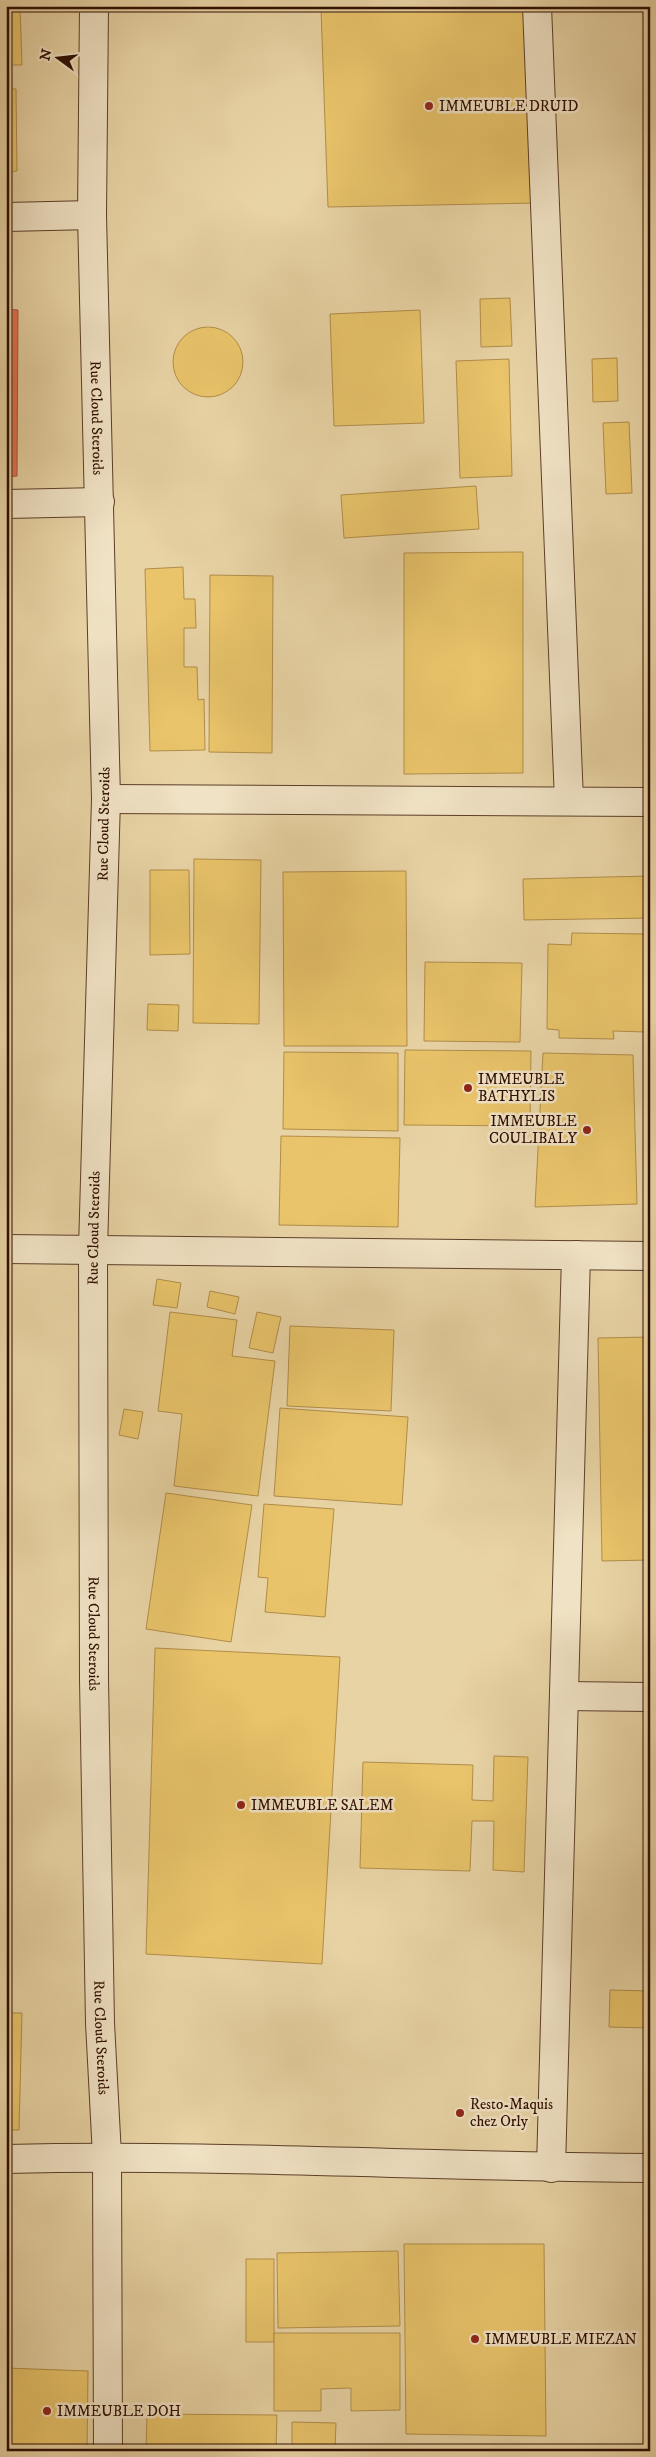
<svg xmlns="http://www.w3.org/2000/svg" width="656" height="2457" font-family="'IM FELL DW Pica',serif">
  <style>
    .homes { fill: #e9c46a; stroke: #b18d4a }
    .shops { fill: #e76f51; stroke: #b05239 }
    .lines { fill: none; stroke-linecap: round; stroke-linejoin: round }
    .street-casing { stroke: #5c3e29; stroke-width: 30 }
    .street { stroke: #f0e2c4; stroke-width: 28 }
    .poi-dot { fill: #8f2418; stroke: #f0e2c4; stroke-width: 2 }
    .labels { text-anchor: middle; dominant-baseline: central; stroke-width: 5; stroke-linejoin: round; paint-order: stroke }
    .poi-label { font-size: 15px; fill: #2e0d00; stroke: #f0e2c4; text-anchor: start }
    .street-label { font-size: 15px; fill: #2e0d00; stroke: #f0e2c4 }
  </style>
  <rect width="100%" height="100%" fill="#e8d3a4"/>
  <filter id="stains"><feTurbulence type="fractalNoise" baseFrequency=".004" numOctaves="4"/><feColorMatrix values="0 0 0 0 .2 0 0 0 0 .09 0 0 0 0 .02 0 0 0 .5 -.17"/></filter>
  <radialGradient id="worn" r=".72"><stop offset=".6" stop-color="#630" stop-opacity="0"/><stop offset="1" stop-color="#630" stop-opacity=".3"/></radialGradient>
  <g class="homes">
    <polygon points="6,6 20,6 22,65 6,65"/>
    <polygon points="370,6 530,6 537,203 328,207 321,9"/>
    <polygon points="6,89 16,89 17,171 6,172"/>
    <polygon points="510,298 512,346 481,347 480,299"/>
    <polygon points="420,310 424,423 334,426 330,314"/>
    <circle cx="208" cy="362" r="35"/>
    <polygon points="617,358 618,401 593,402 592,359"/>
    <polygon points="509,359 512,476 460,478 456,361"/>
    <polygon points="629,422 632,493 606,494 603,423"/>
    <polygon points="476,486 479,529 344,538 341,495"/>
    <polygon points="523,552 523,773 404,774 404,553"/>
    <polygon points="183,567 184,599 195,599 196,628 184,628 184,667 197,667 198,700 204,699 205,750 150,751 145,569"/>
    <polygon points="210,575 273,576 272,753 209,752"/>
    <polygon points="194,859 261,860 259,1024 193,1023"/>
    <polygon points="150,870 189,870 190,954 150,955"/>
    <polygon points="406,871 407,1046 284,1046 283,872"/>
    <polygon points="649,876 650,918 524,920 523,879"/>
    <polygon points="572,933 646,934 645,1032 613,1031 614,1039 559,1038 559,1030 547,1029 548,944 571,945"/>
    <polygon points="425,962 522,963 520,1042 424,1041"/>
    <polygon points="148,1004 179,1005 178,1031 147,1030"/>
    <polygon points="405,1050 531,1051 530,1126 404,1125"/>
    <polygon points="284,1052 398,1053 398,1131 283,1129"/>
    <polygon points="543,1053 633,1055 637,1204 535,1207"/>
    <polygon points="281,1136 400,1138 398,1227 279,1225"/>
    <polygon points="157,1279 181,1283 177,1308 153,1305"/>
    <polygon points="210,1291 239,1297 235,1314 207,1307"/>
    <polygon points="170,1312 237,1320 232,1356 275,1361 258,1496 174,1486 182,1414 158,1411"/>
    <polygon points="257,1312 281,1317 273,1353 249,1348"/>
    <polygon points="290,1326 394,1330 391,1411 287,1406"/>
    <polygon points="6,1328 9,1328 6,1451"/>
    <polygon points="650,1337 650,1560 602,1561 598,1338"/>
    <polygon points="280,1408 408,1417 402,1505 274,1496"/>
    <polygon points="124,1409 143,1412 138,1439 119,1435"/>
    <polygon points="166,1493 252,1505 231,1642 146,1629"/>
    <polygon points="264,1504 334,1509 325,1617 265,1612 268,1578 258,1577"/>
    <polygon points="155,1648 340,1657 322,1964 146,1954"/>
    <polygon points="494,1756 528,1757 524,1872 493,1870 494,1821 472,1821 470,1871 360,1868 363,1762 473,1765 472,1800 493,1801"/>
    <polygon points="610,1990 650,1991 650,2028 609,2027"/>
    <polygon points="6,2013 22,2013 19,2130 6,2130"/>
    <polygon points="404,2244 544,2244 546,2436 406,2434"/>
    <polygon points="398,2251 400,2326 278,2328 277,2253"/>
    <rect x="246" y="2259" width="28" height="83"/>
    <polygon points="274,2333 400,2333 400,2410 351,2411 351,2388 321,2389 321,2411 274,2411"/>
    <polygon points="6,2368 88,2371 87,2451 6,2451"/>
    <polygon points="147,2414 277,2415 276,2451 146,2451"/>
    <polygon points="292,2422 336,2423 335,2450 292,2448"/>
  </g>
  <polygon class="shops" points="6,309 18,310 17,476 6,477"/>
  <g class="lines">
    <defs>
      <g id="street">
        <path id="s1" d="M94 6 92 215 106 799 93 1249 94 1679 100 2023 107 2156 108 2451"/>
        <polyline points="537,6 569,801"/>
        <polyline points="6,217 92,215"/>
        <polyline points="6,504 100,502"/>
        <polyline points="106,799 650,802"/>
        <polyline points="6,1249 650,1256"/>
        <polyline points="564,1696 650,1697"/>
        <path d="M6 2159C221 2154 435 2167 650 2168"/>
        <polyline points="551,2168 576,1255"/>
      </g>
    </defs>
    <use href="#street" class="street-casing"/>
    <use href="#street" class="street"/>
  </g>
  <g class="poi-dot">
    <circle cx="429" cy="106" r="5"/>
    <circle cx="468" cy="1088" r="5"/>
    <circle cx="587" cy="1130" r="5"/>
    <circle cx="241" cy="1805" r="5"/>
    <circle cx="460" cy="2113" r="5"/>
    <circle cx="475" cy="2339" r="5"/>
    <circle cx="47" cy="2411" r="5"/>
  </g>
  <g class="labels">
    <g class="poi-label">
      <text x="439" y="106">IMMEUBLE DRUID</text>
      <text x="478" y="1079">IMMEUBLE<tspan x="478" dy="17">BATHYLIS</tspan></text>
      <text x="577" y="1121" text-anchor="end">IMMEUBLE<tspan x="577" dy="17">COULIBALY</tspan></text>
      <text x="251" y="1805">IMMEUBLE SALEM</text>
      <text x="470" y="2104">Resto-Maquis<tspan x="470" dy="17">chez Orly</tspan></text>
      <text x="485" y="2339">IMMEUBLE MIEZAN</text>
      <text x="57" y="2411">IMMEUBLE DOH</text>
    </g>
    <g class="street-label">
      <text stroke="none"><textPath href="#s1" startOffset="412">Rue Cloud Steroids</textPath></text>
      <text transform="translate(104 824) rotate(-89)">Rue Cloud Steroids</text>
      <text transform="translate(94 1228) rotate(-89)">Rue Cloud Steroids</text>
      <text stroke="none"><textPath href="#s1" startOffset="1628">Rue Cloud Steroids</textPath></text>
      <text stroke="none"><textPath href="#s1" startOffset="2032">Rue Cloud Steroids</textPath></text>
    </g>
  </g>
  <rect width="656" height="2457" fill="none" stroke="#e8d3a4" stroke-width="25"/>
  <rect x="8" y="8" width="641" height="2442" fill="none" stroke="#2e0d00" stroke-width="2.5"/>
  <rect x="12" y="12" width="631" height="2432" fill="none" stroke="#2e0d00"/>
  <g transform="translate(58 58) rotate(285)" stroke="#f0e2c4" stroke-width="4" paint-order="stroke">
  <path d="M0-4L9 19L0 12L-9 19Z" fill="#2e0d00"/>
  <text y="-8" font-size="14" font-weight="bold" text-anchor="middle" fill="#2e0d00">N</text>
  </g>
  <rect width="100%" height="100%" filter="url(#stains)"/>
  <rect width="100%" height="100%" fill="url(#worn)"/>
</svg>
